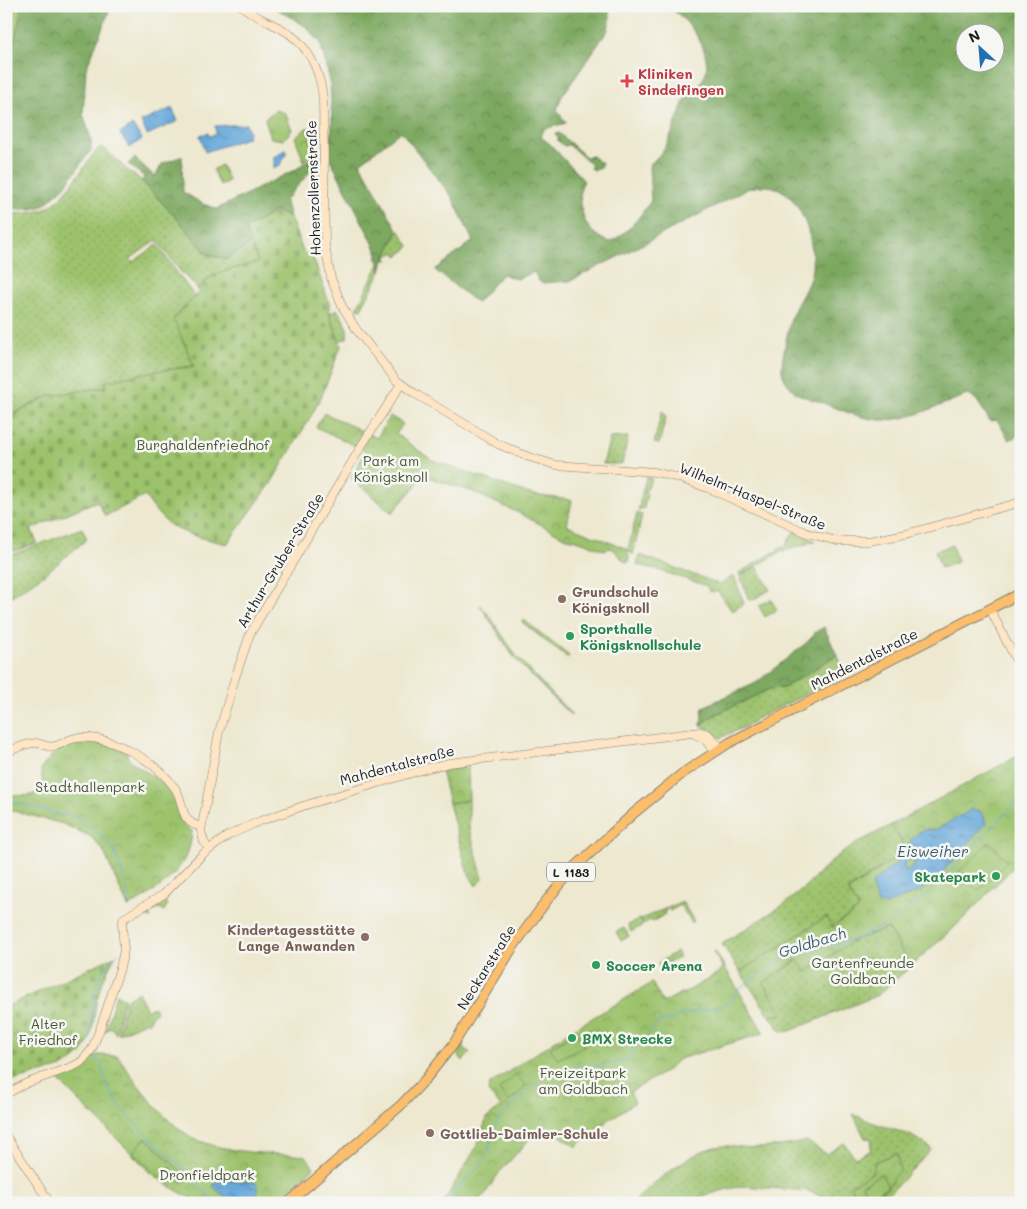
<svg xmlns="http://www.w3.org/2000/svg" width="1027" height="1209" font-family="Mali,sans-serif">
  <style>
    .grass { fill: url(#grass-dots); stroke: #5c6f44 }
    .forest { fill: url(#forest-crowns); stroke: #4c623e; fill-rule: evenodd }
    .cemetery { fill: url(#cemetery-stones); stroke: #5c6f44 }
    .park { fill: url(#park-crowns); stroke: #5c6f44 }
    .pitch { fill: #9cc26c; stroke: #5c6f44 }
    .water { fill: url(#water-ripples); stroke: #41627b; fill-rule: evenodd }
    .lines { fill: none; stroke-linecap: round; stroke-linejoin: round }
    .stream { stroke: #66a8da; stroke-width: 1 }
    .secondary-casing { stroke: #848276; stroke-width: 9 }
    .primary-casing { stroke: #848276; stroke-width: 11 }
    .secondary { stroke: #fde5c5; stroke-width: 8 }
    .primary { stroke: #fabe6d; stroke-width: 9 }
    .health-dot { fill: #e0444e; stroke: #f6f6f2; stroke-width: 2 }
    .education-dot { fill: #8d6e63; stroke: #f6f6f2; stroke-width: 2 }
    .leisure-dot { fill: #2e9e5b; stroke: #f6f6f2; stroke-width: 2 }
    .labels { text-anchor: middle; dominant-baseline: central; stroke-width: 5; stroke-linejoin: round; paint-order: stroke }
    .shield { fill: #f6f6f2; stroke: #5d5d5c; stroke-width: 1 }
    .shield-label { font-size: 12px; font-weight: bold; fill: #1c1c1c }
    .health-label { font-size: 14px; font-weight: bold; fill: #be3a42; stroke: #f6f6f2; text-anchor: start }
    .street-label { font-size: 14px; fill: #1c1c1c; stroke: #f6f6f2 }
    .park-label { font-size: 14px; fill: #495638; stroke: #f6f6f2 }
    .education-label { font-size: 14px; font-weight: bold; fill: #785e54; stroke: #f6f6f2; text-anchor: start }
    .leisure-label { font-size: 14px; font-weight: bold; fill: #27864d; stroke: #f6f6f2; text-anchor: start }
    .water-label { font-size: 15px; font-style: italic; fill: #3d5b71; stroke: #f6f6f2 }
  </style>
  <defs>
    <pattern id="grass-dots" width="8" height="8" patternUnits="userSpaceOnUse" patternTransform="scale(1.25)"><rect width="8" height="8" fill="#9cc26c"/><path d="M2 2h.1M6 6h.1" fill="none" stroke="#86a65d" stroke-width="1.8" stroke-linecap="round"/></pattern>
    <pattern id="forest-crowns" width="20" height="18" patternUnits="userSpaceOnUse" patternTransform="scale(1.25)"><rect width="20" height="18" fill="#7da860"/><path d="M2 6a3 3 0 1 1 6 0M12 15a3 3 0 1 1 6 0" fill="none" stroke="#66884e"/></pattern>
    <pattern id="cemetery-stones" width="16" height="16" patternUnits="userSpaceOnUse" patternTransform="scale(1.25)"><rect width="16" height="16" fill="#9cc26c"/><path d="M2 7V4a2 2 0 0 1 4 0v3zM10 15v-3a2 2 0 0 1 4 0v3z" fill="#86a65d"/></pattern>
    <pattern id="park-crowns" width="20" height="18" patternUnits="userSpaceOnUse" patternTransform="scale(1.25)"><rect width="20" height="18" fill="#9cc26c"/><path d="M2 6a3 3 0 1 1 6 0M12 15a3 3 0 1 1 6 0" fill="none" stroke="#86a65d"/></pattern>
    <pattern id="water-ripples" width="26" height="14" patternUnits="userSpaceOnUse" patternTransform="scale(1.25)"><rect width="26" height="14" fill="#66a8da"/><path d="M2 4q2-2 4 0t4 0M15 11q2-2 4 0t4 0" fill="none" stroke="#5388b0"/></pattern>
  </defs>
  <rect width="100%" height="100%" fill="#f6f6f2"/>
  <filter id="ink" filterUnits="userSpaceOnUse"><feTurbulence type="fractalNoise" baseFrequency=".02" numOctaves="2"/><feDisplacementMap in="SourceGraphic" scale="10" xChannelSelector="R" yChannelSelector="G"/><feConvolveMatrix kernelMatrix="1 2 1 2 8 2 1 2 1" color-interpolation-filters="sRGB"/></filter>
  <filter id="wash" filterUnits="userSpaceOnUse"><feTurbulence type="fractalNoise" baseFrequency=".0096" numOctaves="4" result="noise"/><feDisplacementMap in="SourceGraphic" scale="20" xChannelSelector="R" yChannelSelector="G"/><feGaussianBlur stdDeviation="1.12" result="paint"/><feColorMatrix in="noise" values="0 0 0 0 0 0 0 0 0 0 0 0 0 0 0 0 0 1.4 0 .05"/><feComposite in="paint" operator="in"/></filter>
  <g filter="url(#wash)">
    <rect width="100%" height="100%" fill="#ede8cf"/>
    <g class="grass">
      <path d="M100 147 105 149 127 170 142 181 180 222 208 255 227 259 251 243 258 262C239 268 208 271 199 290L181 272 156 240 130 259 133 262 157 245 195 297 174 318 194 366 150 372 105 382 106 387 49 396 6 418V406L16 400 13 394 6 401V213C53 217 60 200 85 166 90 159 94 152 100 147Z"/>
      <polygon points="399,230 409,246 406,250 397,256 395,252 387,256 388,260 384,260 398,231"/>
      <polygon points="378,255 382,265 381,271 361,309 357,308 379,264 376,256"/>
      <path d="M337 309C343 319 349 327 347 338L339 341 329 311 335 313Z"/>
      <polygon points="662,411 665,414 666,417 659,444 654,443"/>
      <polygon points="628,437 622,464 603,464 610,438"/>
      <polygon points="646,477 651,478 651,480 645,493 647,494 644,508 638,510"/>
      <polygon points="637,513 642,515 633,555 628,550"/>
      <polygon points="82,528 87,539 46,573 6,600 6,557"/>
      <polygon points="757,566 770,590 752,600 749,600 740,576"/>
      <polygon points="480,605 491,618 517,657 571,714 571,716 515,659"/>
      <polygon points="837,655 847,674 754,720 753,723 720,738 701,725 713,716 769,689 783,688"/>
      <polygon points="469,800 469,828 483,879 476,886 467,871 449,803"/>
      <polygon points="891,825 903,843 897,857 848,890 859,909 832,927 826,917 740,972 722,944 783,905 797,894 836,857 859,842"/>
      <polygon points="165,901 167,905 164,911 160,908 149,914 151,918 142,916 141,920 136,921 127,927 131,919"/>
      <polygon points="680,902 683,903 694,921 692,923 680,905 670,911 669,907"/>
      <polygon points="667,908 668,909 664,912 665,914 652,922 650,920 644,924 641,919"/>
      <polygon points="640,919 643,925 631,932 628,925"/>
      <polygon points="624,928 629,936 621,941 616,932"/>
      <polygon points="888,928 911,966 878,995 790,1031 782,1032 770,1016 782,1014 763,983 798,960 806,972 854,940"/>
      <polygon points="677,951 679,957 667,964 665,961 659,965 658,963"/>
      <polygon points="138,992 147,1010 154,1007 157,1012 151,1016 150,1021 148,1023 147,1021 118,1034 125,1003 128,998"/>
      <polygon points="116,994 125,999 122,1005 116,1034 111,1027 105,1032"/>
      <polygon points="462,1046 470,1053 463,1061 457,1053"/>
      <path d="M853 1114 871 1122 910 1135 930 1147 931 1150 887 1196 882 1192 871 1201 872 1203H827L823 1197 808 1191 743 1186 724 1190 700 1197 703 1203H633C651 1184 687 1155 711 1148 725 1144 740 1147 753 1148 771 1148 790 1145 807 1141L826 1154 844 1143 855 1158 870 1151 872 1139 865 1138Z"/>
    </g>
    <g class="forest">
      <polygon points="22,6 111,7 86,69 83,114 91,139 91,150 65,186 43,206 32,209 6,209 6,77"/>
      <path d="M272 6H609L610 18 608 30 561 98 557 110 566 123 544 129 541 137 550 144 584 181C579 189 580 194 581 203 582 222 591 235 609 242 628 234 639 217 651 201L649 165C669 149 673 129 682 106 686 95 698 89 703 79 717 55 688 18 667 6H1021V434L1009 440 997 420 990 421 976 399 968 395C940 404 911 421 881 420 861 419 842 410 823 403 815 400 802 397 795 392 790 387 782 378 782 370 781 362 789 326 791 318 797 301 810 287 812 269 814 245 807 217 791 198 777 184 764 184 747 189L645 243 570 281 542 283 539 281 534 272 517 279 502 274 477 303 435 270 473 241 452 197 401 131 360 163 398 231 384 260 381 271V260L372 241 329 157 332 124 330 81 320 42 305 26ZM964 32H994V62H964Z"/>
      <polygon points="559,133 586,157 593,156 598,162 602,162 600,167 595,170 590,168 592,165 569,145 564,146 557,140 560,140 555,134"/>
      <polygon points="316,153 316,165 285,200 290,217 275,211 259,222 245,228 251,243 227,259 208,255 180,222 142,181 144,177 128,164 135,158 155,177 162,164 182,156 183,192 203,204 217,209 298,168"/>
      <polygon points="824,627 837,655 783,688 769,689 713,716 701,725 703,707 756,683 805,644 815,634 814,633"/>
    </g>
    <g class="cemetery">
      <path d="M275 211 290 217 304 254 311 252 331 308 328 310 341 346 322 395 311 416 270 485 227 544C206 539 178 534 162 518 155 511 150 503 145 496L105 516 97 501 31 529 37 543 6 554V418L49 396 106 387 105 382 150 372 194 366 173 318 199 293 198 289 211 277 223 272 258 262 245 228 259 222Z"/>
      <path d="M115 956C107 970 101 984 97 1000 90 1031 96 1050 62 1067L6 1083V1007Z"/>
    </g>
    <g class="park">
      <polygon points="6,6 22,6 6,77"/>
      <polygon points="275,110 285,113 292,130 283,140 271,138 265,119"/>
      <polygon points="308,127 313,152 304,161 295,137"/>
      <polygon points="324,413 377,438 390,416 403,424 396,434 432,460 533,495 572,500 567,525 627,549 629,557 628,563 624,561 614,550 609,548 604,550 580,541 564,537 523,515 473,492 424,476 392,513 351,478 366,451 316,427"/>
      <polygon points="794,531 815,541 779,553 740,576 739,573 786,545"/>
      <polygon points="952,545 957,562 941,568 935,551"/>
      <polygon points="640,555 719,584 734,576 744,604 732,611 718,591 714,592 709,591 707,586 655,569 637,565"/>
      <polygon points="771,599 777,610 765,617 759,606"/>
      <path d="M77 741H95L128 752 127 757C140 771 161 777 172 794 178 803 177 812 181 820 183 824 189 828 192 831 191 869 157 891 128 907L103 850 90 836 63 824 6 809V794C17 795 38 800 42 785 43 781 41 774 41 769 54 752 57 749 77 741Z"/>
      <polygon points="1021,754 1021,859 960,922 911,966 888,928 854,940 806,972 797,960 763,983 783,1014 770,1016 740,972 826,917 832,927 859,909 848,891 897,857 903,843 891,825"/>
      <polygon points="468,766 469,800 449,803 441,771"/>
      <polygon points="715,951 764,1033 679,1059 668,1070 630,1092 635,1102 600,1126 576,1147 543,1124 499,1173 479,1203 443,1203 476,1148 487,1118 501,1107 488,1092 489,1085 565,1034 652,983 663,1003 681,993 683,994 721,971 722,966 713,952"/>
      <path d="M96 1055 118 1056C136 1084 169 1129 200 1141 233 1154 271 1153 306 1156L314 1168 274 1203H202C182 1195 165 1184 149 1171L59 1081 58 1079 60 1076 78 1070Z"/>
      <polygon points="897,1153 900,1171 894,1176 887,1188 865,1203 861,1203 850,1186 872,1173 875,1162"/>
    </g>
    <g class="pitch">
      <polygon points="221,165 229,181 220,185 213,170"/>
      <polygon points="524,620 569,656 567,658 522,622"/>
      <polygon points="989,842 1007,861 978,891 959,872"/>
      <polygon points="576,1031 584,1046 558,1059 550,1048"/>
      <polygon points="516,1074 526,1086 509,1102 499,1090"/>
      <polygon points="146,1138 188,1178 183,1183 170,1171 172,1168 171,1166 160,1178 133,1152"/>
      <polygon points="881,1174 888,1186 869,1197 862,1185"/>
    </g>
    <g class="water">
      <polygon points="172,108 178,121 147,135 141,122"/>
      <polygon points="246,124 249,132 247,138 205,152 200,135 208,133 209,136 216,134 215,126"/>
      <polygon points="132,125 142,139 130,148 120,134"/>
      <path d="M285 148 287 153C282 159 283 166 274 168V156H277Z"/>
      <path d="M970 809 980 811 985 819V825L934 881 920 891 888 904 881 905 878 904 872 887 873 882 896 864 912 839 918 833 927 829 935 830 968 812ZM909 860 913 861 915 866 908 870 903 867 904 863Z"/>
      <path d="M225 1181 255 1182 259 1186C255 1205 245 1206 229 1198 223 1195 217 1191 213 1186L216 1182Z"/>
    </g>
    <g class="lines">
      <g class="stream">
        <polyline points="6,800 62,815 73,816 102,836 113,849 117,858 127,888 129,905"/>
        <path d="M90 1039C91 1017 92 991 103 971 107 964 113 959 119 953"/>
        <polyline points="95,1058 100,1063 106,1083 119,1106 147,1135 185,1170 208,1195 222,1203"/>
        <path d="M449 1203 459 1186 470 1176 489 1153C489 1140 492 1130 499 1119L547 1073 564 1068 613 1064 627 1059 660 1021 674 1020 680 1014 697 1012 729 1004 739 989 780 960 797 953 856 939 892 921 932 890 1021 797"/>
      </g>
    </g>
  </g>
  <g filter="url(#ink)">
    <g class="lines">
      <defs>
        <g id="secondary">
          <path d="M242 6C253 16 267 21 280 28 307 42 320 69 323 98L325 246 331 278 342 306 356 329 396 380 414 393 498 444 526 456 556 465 655 472 682 479 708 488 807 533 837 541H869L906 534 1021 502"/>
          <polyline points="990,609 1021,670"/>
          <polyline points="694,734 705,739 714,752"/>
          <path d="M6 752C15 749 26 743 36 743 42 743 47 748 54 746 62 745 68 739 76 738 110 734 156 761 175 788 186 805 178 821 201 827"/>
          <polyline points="209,849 204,842 201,831 219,732 235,678 250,634 362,445 401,384"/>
          <polyline points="6,1094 27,1083 74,1066 81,1062 92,1049 101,1026 120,968 124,950 122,924 124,918 164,894 203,854 229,835 260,821 303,806 428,768 449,763 700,732 708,734 721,748"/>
          <polyline points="6,1136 50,1203"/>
        </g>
        <polyline id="primary" points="288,1203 400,1106 424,1081 453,1045 513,947 547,900 574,868 634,813 683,773 729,743 1021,593"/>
      </defs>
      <use href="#secondary" class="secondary-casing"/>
      <use href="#primary" class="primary-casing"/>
      <use href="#secondary" class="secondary"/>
      <use href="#primary" class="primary"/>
    </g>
  </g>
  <path class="health-dot" d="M624.5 73.5h5v5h5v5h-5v5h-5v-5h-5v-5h5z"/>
  <g class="education-dot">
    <circle cx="562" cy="599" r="5"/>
    <circle cx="365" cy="937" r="5"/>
    <circle cx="430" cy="1133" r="5"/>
  </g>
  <g class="leisure-dot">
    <circle cx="570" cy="636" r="5"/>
    <circle cx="996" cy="876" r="5"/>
    <circle cx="596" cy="965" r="5"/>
    <circle cx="572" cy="1038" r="5"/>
  </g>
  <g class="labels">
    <rect class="shield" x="547" y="862.5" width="48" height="19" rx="4"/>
    <g class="shield-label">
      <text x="571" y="872">L 1183</text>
    </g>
    <g class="health-label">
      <text x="638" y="73">Kliniken<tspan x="638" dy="16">Sindelfingen</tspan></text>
    </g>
    <g class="street-label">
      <text transform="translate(313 188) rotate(-92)">Hohenzollernstraße</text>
      <text transform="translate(753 496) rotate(22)">Wilhelm-Haspel-Straße</text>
      <text transform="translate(280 560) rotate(-59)">Arthur-Gruber-Straße</text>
      <text transform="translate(864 659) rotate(-27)">Mahdentalstraße</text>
      <text transform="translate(397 765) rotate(-15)">Mahdentalstraße</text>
      <text transform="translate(486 967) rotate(-58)">Neckarstraße</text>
    </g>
    <g class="park-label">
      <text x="203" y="444">Burghaldenfriedhof</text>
      <text x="391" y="460">Park am<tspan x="391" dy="16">Königsknoll</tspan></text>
      <text x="90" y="786">Stadthallenpark</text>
      <text x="863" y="962">Gartenfreunde<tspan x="863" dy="16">Goldbach</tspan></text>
      <text x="48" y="1023">Alter<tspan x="48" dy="16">Friedhof</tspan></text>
      <text x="583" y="1072">Freizeitpark<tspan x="583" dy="16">am Goldbach</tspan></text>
      <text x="207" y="1174">Dronfieldpark</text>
    </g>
    <g class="education-label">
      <text x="572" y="591">Grundschule<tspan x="572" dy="16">Königsknoll</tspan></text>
      <text x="355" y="929" text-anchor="end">Kindertagesstätte<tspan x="355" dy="16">Lange Anwanden</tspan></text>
      <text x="440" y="1133">Gottlieb-Daimler-Schule</text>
    </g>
    <g class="leisure-label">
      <text x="580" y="628">Sporthalle<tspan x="580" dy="16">Königsknollschule</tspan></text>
      <text x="986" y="876" text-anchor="end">Skatepark</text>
      <text x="606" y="965">Soccer Arena</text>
      <text x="582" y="1038">BMX Strecke</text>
    </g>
    <g class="water-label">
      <text x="933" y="851">Eisweiher</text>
      <text transform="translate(812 942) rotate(-17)">Goldbach</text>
    </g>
  </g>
  <rect width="1027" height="1209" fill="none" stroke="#f6f6f2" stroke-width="25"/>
  <g transform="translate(980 48) rotate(334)"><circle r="24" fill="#f6f6f2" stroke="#9f9f9c"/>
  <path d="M0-4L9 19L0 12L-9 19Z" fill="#1f6fb2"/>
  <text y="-8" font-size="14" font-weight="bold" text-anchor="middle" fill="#1c1c1c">N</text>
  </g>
</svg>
